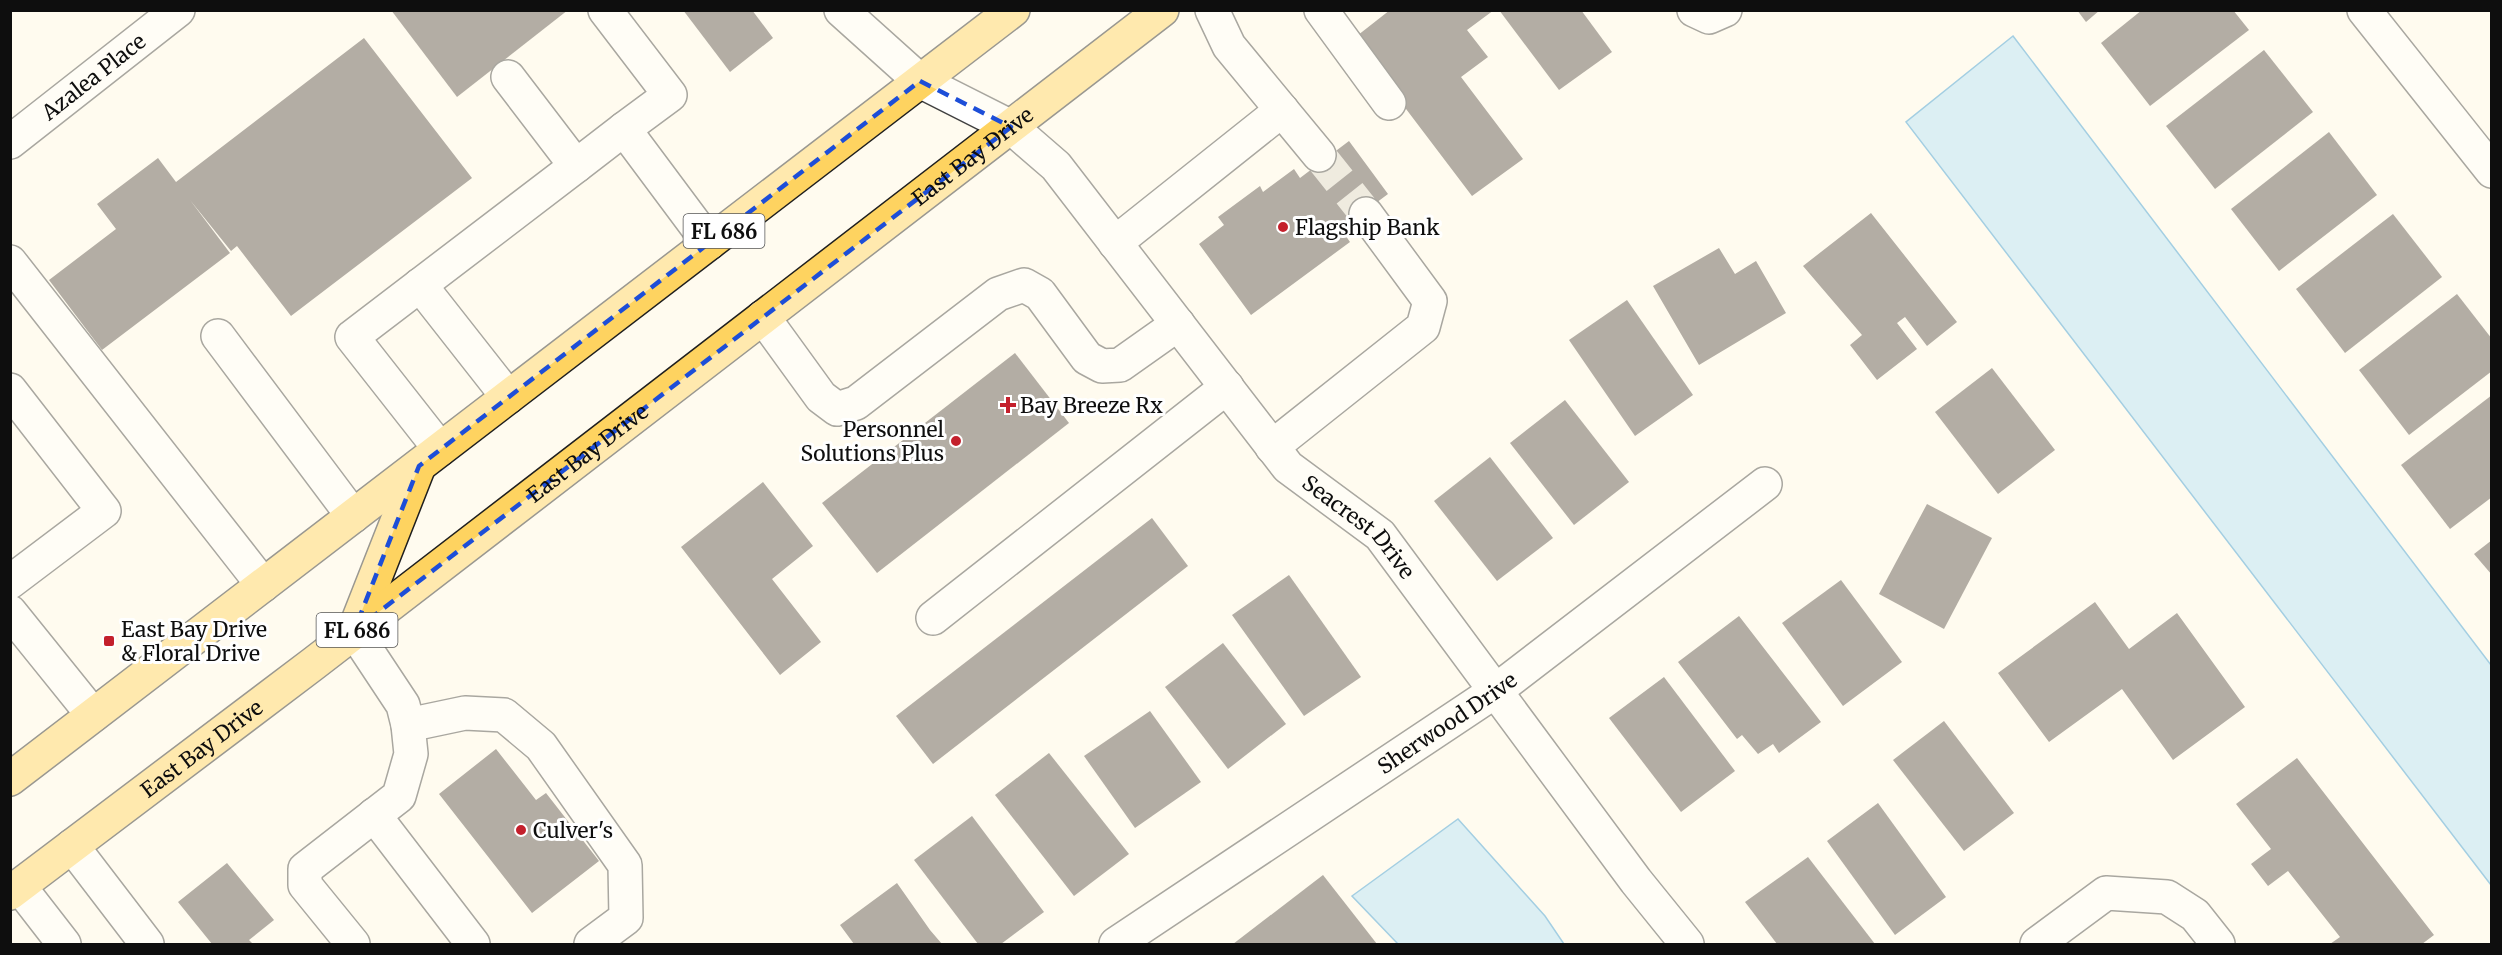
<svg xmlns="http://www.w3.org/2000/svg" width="2502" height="955" font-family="Merriweather,serif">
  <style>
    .water { fill: #b1e0f9; stroke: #3598d3; stroke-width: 1.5 }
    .building { fill: #574e4a }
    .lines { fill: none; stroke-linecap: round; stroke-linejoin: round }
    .minor-tunnel { stroke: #dbd7cd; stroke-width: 33; stroke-dasharray: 33 16; stroke-linecap: butt }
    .minor-casing { stroke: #414141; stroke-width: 36 }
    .major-casing { stroke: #1f1f1f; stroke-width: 36 }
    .minor { stroke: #fff; stroke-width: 33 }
    .major { stroke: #fed360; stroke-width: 33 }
    .marked { fill: none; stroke: #1d4ed8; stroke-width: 4.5; stroke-dasharray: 12 8; stroke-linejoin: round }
    .poi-dot { fill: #c4202c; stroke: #fff; stroke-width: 2 }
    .labels { text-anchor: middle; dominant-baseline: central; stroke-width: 6; stroke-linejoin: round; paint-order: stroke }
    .shield { fill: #fff; stroke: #565656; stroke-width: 1.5 }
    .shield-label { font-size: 20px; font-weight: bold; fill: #0e0e0e }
    .street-label { font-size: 21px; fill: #0e0e0e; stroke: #fff }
    .poi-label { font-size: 21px; fill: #0e0e0e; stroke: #fff; text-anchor: start }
  </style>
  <rect width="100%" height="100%" fill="#fffbef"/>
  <g class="water">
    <polygon points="2013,36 2491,665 2491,885 1906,122"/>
    <polygon points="1458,819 1545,916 1564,944 1398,944 1352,896"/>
  </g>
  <g class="building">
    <polygon points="391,10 568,10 457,97"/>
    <polygon points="683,10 752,10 773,38 730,72"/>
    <polygon points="1390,10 1494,10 1467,30 1488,57 1461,77 1523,159 1472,196 1353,39"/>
    <polygon points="1499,10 1581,10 1612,52 1559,90"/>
    <polygon points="2077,10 2100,10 2086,22"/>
    <polygon points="2142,10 2233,10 2249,30 2150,106 2101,43"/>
    <polygon points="364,38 472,178 291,316 237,246 231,251 190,200 230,253 102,350 49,280 116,229 97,204 158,158 176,182"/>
    <polygon points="2264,50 2313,112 2215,189 2166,126"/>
    <polygon points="2329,132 2377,195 2279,271 2231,209"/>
    <polygon points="1349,141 1388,194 1341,229 1350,242 1251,315 1199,244 1224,225 1218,217 1260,186 1263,192 1294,169 1300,178"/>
    <polygon points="1871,213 1957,322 1927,346 1905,317 1897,323 1917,349 1877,380 1850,345 1862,335 1803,266"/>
    <polygon points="2393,214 2442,277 2345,353 2296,289"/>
    <polygon points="1719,248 1735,274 1756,261 1786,313 1699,365 1653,286"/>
    <polygon points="2457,294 2492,339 2492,371 2409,435 2359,370"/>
    <polygon points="1627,300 1693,395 1635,436 1569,340"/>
    <polygon points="1015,353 1069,423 877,573 822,503"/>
    <polygon points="1992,368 2055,450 1998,494 1935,412"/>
    <polygon points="2492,395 2492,497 2450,529 2401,465"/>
    <polygon points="1565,400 1629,482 1574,525 1510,443"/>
    <polygon points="1490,457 1553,538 1497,581 1434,501"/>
    <polygon points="763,482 813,546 772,579 821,642 780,675 681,547"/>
    <polygon points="1927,504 1992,538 1944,629 1879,594"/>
    <polygon points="1152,518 1188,566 933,764 896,716"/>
    <polygon points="2492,540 2492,575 2474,554"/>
    <polygon points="1289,575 1361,677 1304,716 1232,615"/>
    <polygon points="1841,580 1902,662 1843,706 1782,623"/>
    <polygon points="2095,602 2129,649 2177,613 2245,707 2173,760 2122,689 2049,742 1998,673"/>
    <polygon points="1739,616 1821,722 1779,753 1773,744 1758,754 1742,735 1737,739 1678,662"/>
    <polygon points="1223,643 1286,724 1228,769 1165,687"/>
    <polygon points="1664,677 1735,771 1681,812 1609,718"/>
    <polygon points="1150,711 1201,782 1135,828 1084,756"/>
    <polygon points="1944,721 2014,813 1964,851 1893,760"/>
    <polygon points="496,749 536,800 546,793 599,861 532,913 439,794"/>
    <polygon points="1049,753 1129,854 1074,896 995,795"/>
    <polygon points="2297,758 2434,935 2422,944 2330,944 2340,937 2288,871 2268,886 2251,864 2271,849 2236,804"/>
    <polygon points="1878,803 1946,897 1895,935 1827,841"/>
    <polygon points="972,816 1044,912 1001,944 978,944 914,860"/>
    <polygon points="1808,857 1875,944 1777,944 1745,902"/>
    <polygon points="227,863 274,920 249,940 253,944 212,944 178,902"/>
    <polygon points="1323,875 1377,944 1233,944"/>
    <polygon points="897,883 930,930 942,944 854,944 840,925"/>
  </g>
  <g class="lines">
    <polyline class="minor-tunnel" points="1319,155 1366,214"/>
    <defs>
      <g id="minor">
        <polyline points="605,10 670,95 624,129 709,243"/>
        <path id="s1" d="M841 10 920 81 1011 127 1056 166 1288 467 1380 535 1636 881 1687 944"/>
        <polyline points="1212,10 1229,46 1319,155"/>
        <polyline points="1321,10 1389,103"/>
        <polyline points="1694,10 1709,17 1725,10"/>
        <polyline points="2364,10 2492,171"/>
        <polyline points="508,77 576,166 624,129"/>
        <path id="s2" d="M10 142 178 10"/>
        <polyline points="1115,243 1282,110"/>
        <polyline points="10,262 263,585"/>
        <polyline points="420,285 508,397"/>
        <polyline points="763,317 821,397 837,409 856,403 998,294 1024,285 1040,294 1087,358 1102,366 1120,365 1178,324"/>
        <polyline points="218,336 353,516"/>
        <polyline points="10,390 104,511 10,582"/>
        <polyline points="1272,447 1423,327 1430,301 1366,214"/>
        <polyline points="440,449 352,337 576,166"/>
        <polyline points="10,612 93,715"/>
        <polyline points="933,618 1227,387"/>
        <polyline points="408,725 465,713 504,715 541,746 625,865 626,918 591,944"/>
        <polyline points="374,815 473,944"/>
        <polyline points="72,846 147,944"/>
        <polyline points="19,886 64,944"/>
        <polyline points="353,944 305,885 305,869 399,796 411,754 408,725 403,705 354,631"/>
        <path id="s3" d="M1116 944 1494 692 1765 484"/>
        <polyline points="2037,944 2106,893 2167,897 2195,915 2218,944"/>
      </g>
      <g id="major">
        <polyline points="354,631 419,466"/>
        <polyline points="10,779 1013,10"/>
        <path id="s4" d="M10 893 313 664 1162 10"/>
      </g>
    </defs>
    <use href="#minor" class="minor-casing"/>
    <use href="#major" class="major-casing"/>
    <use href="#minor" class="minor"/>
    <use href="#major" class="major"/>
  </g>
  <path d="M0 0H2502V955H0ZM920 81 1011 127 354 631 419 466Z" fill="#fffbef" fill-opacity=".55" fill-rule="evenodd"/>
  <path class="marked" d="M920 81 1011 127 354 631 419 466Z"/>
  <g class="poi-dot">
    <circle cx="1283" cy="227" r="6"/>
    <path d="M1005 396h6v6h6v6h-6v6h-6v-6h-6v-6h6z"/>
    <circle cx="956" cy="441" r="6"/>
    <rect x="103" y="635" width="12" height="12" rx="3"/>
    <circle cx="521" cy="830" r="6"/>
  </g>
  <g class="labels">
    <g class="shield">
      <rect x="683.5" y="214" width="81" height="34" rx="4.5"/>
      <rect x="316.5" y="613" width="81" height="34" rx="4.5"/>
    </g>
    <g class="shield-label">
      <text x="724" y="231">FL 686</text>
      <text x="357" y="630">FL 686</text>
    </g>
    <g class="street-label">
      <text stroke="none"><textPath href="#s2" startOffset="106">Azalea Place</textPath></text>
      <text stroke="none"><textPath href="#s4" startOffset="1212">East Bay Drive</textPath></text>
      <text stroke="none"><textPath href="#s4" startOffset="726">East Bay Drive</textPath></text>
      <text stroke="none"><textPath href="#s1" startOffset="741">Seacrest Drive</textPath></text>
      <text stroke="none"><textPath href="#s3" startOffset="398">Sherwood Drive</textPath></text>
      <text stroke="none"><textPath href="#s4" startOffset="240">East Bay Drive</textPath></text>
    </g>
    <g class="poi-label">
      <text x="1295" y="227">Flagship Bank</text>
      <text x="1020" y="405">Bay Breeze Rx</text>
      <text x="944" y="429" text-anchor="end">Personnel<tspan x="944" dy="24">Solutions Plus</tspan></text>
      <text x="121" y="629">East Bay Drive<tspan x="121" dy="24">&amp; Floral Drive</tspan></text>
      <text x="533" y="830">Culver's</text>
    </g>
  </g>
  <rect width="2502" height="955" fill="none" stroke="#0e0e0e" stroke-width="24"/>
</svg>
